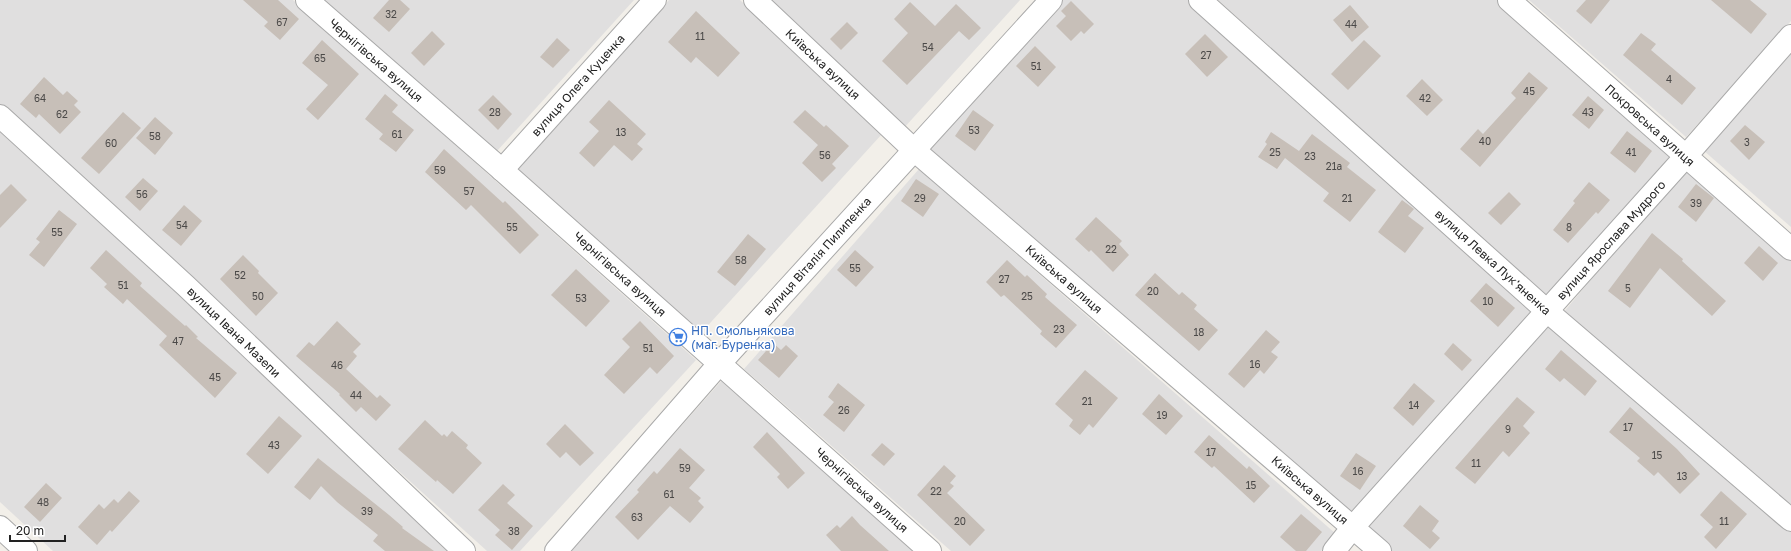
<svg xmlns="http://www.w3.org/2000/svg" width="1791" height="551" font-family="'Golos Text',sans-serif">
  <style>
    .residential { fill: #e0dfdf }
    .building { fill: #c7bfb8 }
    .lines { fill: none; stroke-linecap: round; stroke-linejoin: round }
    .minor-casing { stroke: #a9a9a9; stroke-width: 24 }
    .tertiary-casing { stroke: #a9a9a9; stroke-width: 24 }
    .minor { stroke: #fff; stroke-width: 22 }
    .tertiary { stroke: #fff; stroke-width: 22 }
    .labels { text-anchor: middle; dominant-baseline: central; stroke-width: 3; stroke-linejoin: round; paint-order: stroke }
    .number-label { font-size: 10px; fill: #4b4948 }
    .street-label { font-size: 12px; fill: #222; stroke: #fff }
    .shop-label { font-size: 12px; fill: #366cbe; stroke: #fff; text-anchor: start }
  </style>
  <rect width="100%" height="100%" fill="#f2efe9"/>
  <g class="residential">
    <polygon points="0,0 293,0 696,360 520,551 487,551 0,110"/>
    <polygon points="322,0 634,0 497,151"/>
    <polygon points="669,0 740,0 882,134 701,333 516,169"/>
    <polygon points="770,0 1020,0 903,129"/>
    <polygon points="1062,0 1193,0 1539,312 1354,521 925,153"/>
    <polygon points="1218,0 1499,0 1676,157 1548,297"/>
    <polygon points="1529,0 1791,0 1791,21 1686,137"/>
    <polygon points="1791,51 1791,227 1703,150"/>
    <polygon points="0,130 456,551 53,551 0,502"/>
    <polygon points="1687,164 1791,257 1791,509 1563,313"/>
    <polygon points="919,169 1336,534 1321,551 951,551 744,369"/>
    <polygon points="1550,321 1791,530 1791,551 1391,551 1364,527"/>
    <polygon points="724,378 917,551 570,551"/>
  </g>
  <g class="building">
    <polygon points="243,0 278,0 299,19 280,40 264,26 268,22"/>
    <polygon points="389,0 400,0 410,9 389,32 373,18"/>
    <polygon points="1586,0 1610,0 1591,24 1576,11"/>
    <polygon points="1711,0 1750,0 1767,14 1751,34"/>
    <polygon points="1071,1 1094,24 1084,34 1081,31 1071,41 1056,26 1066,16 1061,11"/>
    <polygon points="910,2 935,26 956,4 981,28 969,40 959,31 907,85 882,61 908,33 894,19"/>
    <polygon points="1350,5 1369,27 1352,42 1333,20"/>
    <polygon points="696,11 740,53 718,77 696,57 691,63 668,42"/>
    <polygon points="847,22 858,33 841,50 830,39"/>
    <polygon points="432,31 445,44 424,66 411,53"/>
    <polygon points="1641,33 1656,44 1651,50 1696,88 1682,105 1623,55"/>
    <polygon points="1205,34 1228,57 1207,77 1185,54"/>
    <polygon points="557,38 570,50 553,68 540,57"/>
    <polygon points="322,40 359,74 318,120 306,109 328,85 302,63"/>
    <polygon points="1364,40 1381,56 1348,90 1331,74"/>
    <polygon points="1035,46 1056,67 1038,87 1016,66"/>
    <polygon points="1529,72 1548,88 1480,167 1460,149 1478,129 1483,134 1516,98 1511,93"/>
    <polygon points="44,77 63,95 67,91 78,101 74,105 81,112 60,134 39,114 36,118 20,104"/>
    <polygon points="1422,79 1443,100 1427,116 1406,96"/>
    <polygon points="385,94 398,105 392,112 414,130 396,152 379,139 383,134 365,119"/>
    <polygon points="493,95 512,114 498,130 478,110"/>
    <polygon points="1588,96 1604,110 1589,129 1572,115"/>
    <polygon points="609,100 646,134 637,144 643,149 632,161 614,145 594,167 579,153 599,131 589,122"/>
    <polygon points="805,110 824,127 826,125 849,146 832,164 836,168 822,182 802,163 818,145 793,122"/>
    <polygon points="973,110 994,125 975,151 955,136"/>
    <polygon points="123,112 141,128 99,174 81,158"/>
    <polygon points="155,117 173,133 155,155 136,138"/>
    <polygon points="1745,125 1765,142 1749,160 1730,141"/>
    <polygon points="1627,131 1652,151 1635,173 1610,153"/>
    <polygon points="1271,132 1299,151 1312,134 1350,163 1347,167 1376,190 1350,222 1323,201 1329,193 1285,158 1277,169 1258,157 1267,144 1265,142"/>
    <polygon points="444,149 503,203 505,201 539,235 520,254 471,205 466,210 425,172"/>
    <polygon points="143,178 158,191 140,211 125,197"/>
    <polygon points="916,179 939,194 923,217 901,201"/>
    <polygon points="1589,182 1610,200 1598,214 1596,212 1568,243 1553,230 1575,203 1573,201"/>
    <polygon points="11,184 27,200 0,228 0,195"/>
    <polygon points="1696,184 1714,198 1696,222 1678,207"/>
    <polygon points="1509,192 1521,204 1501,225 1488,213"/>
    <polygon points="1402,200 1414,209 1408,216 1424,228 1405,253 1378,232"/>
    <polygon points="184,205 202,221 181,246 162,230"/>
    <polygon points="59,210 77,224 44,267 29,255 40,242 36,239"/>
    <polygon points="1096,217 1122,241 1119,244 1129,255 1113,272 1091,250 1089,252 1075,239"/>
    <polygon points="1652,233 1683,259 1682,261 1726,301 1712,316 1660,268 1630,308 1608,291"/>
    <polygon points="748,234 766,249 735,286 717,272"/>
    <polygon points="1759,246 1778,263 1763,281 1744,263"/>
    <polygon points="106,250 142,283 140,286 185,326 186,325 198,337 196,338 237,373 215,398 159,345 167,336 127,299 123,304 104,287 107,284 90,268"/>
    <polygon points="855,250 874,267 856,287 837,270"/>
    <polygon points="243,255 259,271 258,273 278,293 256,316 220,279"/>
    <polygon points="1007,260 1025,277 1027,275 1047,294 1045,297 1077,325 1056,348 1040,334 1042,331 1004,295 1001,297 986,282"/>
    <polygon points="576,269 610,301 586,327 551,295"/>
    <polygon points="1155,273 1179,295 1182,292 1197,305 1194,309 1218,330 1199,351 1135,295"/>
    <polygon points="1486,283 1515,308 1498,327 1470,301"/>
    <polygon points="337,321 361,344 353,352 357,356 346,369 377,398 380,395 391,405 376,421 361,407 356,412 339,395 340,394 296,356 309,342 314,346"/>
    <polygon points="640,321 674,356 657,374 650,367 624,394 604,375 630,347 622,339"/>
    <polygon points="1266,330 1280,342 1271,352 1278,357 1264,374 1260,370 1244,388 1228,374"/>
    <polygon points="773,343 781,350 786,345 798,356 779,378 758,360"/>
    <polygon points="1453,343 1472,360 1462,371 1444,354"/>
    <polygon points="1561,350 1597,381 1585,396 1564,378 1560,382 1545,369"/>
    <polygon points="1085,370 1118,398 1093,428 1089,424 1080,435 1069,426 1073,420 1055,404"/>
    <polygon points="838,383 865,405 844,432 823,415 834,402 828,397"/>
    <polygon points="1414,383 1435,401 1413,426 1393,408"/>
    <polygon points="1159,394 1183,416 1166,435 1142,414"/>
    <polygon points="1517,397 1535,412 1523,426 1530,433 1509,457 1503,451 1475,484 1455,468"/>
    <polygon points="1630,407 1677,449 1700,474 1680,494 1658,472 1654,476 1637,461 1640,458 1609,432"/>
    <polygon points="279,416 302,436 268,474 246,454"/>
    <polygon points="425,420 442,436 444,434 447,437 452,431 468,445 466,448 482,463 453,494 437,480 436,482 398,449"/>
    <polygon points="565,424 594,453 580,466 566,452 560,458 546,444"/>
    <polygon points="767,432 805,473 788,489 777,477 780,474 753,447"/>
    <polygon points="1209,435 1247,469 1249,466 1270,486 1254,503 1214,466 1212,468 1194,452"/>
    <polygon points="882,443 895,454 884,466 871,455"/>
    <polygon points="680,448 705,470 689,488 701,498 698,501 704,507 690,523 670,506 638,540 615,517 639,492 637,490 654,471 657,474"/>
    <polygon points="1356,453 1376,466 1360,490 1340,476"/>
    <polygon points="318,458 389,515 403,527 402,528 434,551 385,551 373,541 378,535 337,502 321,486 310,500 294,487"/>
    <polygon points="944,465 956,476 950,483 954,486 947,493 985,530 970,546 917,495"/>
    <polygon points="46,483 62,498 40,522 24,507"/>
    <polygon points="503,484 515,495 507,503 533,526 512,550 495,535 500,530 478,510"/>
    <polygon points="129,491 140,501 112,532 110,530 97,545 78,527 99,504 104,509 114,499 118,503"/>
    <polygon points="1721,491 1747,514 1716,549 1704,537 1713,527 1700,515"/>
    <polygon points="1420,505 1439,521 1432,531 1440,538 1430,549 1403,526"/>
    <polygon points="1301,514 1322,532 1306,551 1296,551 1280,537"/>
    <polygon points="852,516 860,525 889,551 841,551 826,535 837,525 840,528"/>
  </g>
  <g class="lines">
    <defs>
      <g id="minor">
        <polyline points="307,0 502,170 930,551"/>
        <polyline points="755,0 914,150 1380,551"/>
        <polyline points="1200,0 1547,311 1791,520"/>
        <polyline points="1509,0 1791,249"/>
        <polyline points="0,116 186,286 464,551"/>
        <polyline points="502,170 655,0"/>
        <polyline points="0,527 26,551"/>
        <polyline points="1334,551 1353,527 1686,156 1791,36"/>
      </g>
      <polyline id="tertiary" points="556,551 720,363 1051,0"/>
    </defs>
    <use href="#minor" class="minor-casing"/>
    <use href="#tertiary" class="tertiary-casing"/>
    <use href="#minor" class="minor"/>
    <use href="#tertiary" class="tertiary"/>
  </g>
  <defs>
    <symbol id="supermarket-ring" viewBox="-11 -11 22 22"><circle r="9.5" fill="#fff" stroke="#3f7fe0" stroke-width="1.5"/><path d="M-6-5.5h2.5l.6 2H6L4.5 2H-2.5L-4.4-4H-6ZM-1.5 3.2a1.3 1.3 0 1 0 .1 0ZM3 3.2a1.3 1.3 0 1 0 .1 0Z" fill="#3f7fe0"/></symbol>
  </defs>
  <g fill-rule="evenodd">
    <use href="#supermarket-ring" x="668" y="327" width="20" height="20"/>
  </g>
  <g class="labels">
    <g class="number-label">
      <text x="391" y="14">32</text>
      <text x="282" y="22">67</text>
      <text x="1351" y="24">44</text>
      <text x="700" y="36">11</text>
      <text x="928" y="47">54</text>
      <text x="1206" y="55">27</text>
      <text x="320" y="58">65</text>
      <text x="1036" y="66">51</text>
      <text x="1669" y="79">4</text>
      <text x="1529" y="91">45</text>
      <text x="40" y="98">64</text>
      <text x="1425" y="98">42</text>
      <text x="495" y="112">28</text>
      <text x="1588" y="112">43</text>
      <text x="62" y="114">62</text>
      <text x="974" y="130">53</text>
      <text x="621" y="132">13</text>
      <text x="397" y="134">61</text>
      <text x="155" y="136">58</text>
      <text x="1485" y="141">40</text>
      <text x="1747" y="142">3</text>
      <text x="111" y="143">60</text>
      <text x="1275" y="152">25</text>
      <text x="1631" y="152">41</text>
      <text x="825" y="155">56</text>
      <text x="1310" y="156">23</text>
      <text x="1334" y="166">21а</text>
      <text x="440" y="170">59</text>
      <text x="469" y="191">57</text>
      <text x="142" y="194">56</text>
      <text x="920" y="198">29</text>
      <text x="1347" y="198">21</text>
      <text x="1696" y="203">39</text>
      <text x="182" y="225">54</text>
      <text x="512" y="227">55</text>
      <text x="1569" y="227">8</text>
      <text x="57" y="232">55</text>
      <text x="1111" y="249">22</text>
      <text x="741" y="260">58</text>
      <text x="855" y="268">55</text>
      <text x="240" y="275">52</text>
      <text x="1004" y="279">27</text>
      <text x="123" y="285">51</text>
      <text x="1628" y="288">5</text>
      <text x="1153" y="291">20</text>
      <text x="258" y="296">50</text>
      <text x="1027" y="296">25</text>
      <text x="581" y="298">53</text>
      <text x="1488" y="301">10</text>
      <text x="1059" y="329">23</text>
      <text x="1199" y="332">18</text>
      <text x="178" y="341">47</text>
      <text x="648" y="348">51</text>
      <text x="1255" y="364">16</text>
      <text x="337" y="365">46</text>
      <text x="215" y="377">45</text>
      <text x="356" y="395">44</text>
      <text x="1087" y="401">21</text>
      <text x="1414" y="405">14</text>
      <text x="844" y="410">26</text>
      <text x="1162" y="415">19</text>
      <text x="1628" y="427">17</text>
      <text x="1508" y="429">9</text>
      <text x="274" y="445">43</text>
      <text x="1211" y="452">17</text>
      <text x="1657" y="455">15</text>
      <text x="1476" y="463">11</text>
      <text x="685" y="468">59</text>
      <text x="1358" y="471">16</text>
      <text x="1682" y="476">13</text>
      <text x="1251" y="485">15</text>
      <text x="936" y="491">22</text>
      <text x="669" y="494">61</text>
      <text x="43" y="502">48</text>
      <text x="367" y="511">39</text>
      <text x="637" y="517">63</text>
      <text x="960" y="521">20</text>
      <text x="1724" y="521">11</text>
      <text x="514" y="531">38</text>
    </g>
    <g class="street-label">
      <text transform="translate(376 60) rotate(41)">Чернігівська вулиця</text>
      <text transform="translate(823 64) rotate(43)">Київська вулиця</text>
      <text transform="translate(578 85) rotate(-48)">вулиця Олега Куценка</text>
      <text transform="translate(1650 125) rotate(42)">Покровська вулиця</text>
      <text transform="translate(1611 240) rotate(-48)">вулиця Ярослава Мудрого</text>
      <text transform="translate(817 256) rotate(-48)">вулиця Віталія Пилипенка</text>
      <text transform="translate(1493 262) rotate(42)">вулиця Левка Лук'яненка</text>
      <text transform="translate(620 274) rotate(42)">Чернігівська вулиця</text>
      <text transform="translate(1064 279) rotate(41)">Київська вулиця</text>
      <text transform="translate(234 332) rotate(44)">вулиця Івана Мазепи</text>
      <text transform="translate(862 490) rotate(42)">Чернігівська вулиця</text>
      <text transform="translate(1310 490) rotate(41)">Київська вулиця</text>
    </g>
    <g class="shop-label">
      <text x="691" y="330">НП. Смольнякова<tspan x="691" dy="14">(маг. Буренка)</tspan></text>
    </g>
  </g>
  <path d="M10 535v6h55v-6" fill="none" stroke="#222222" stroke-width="2"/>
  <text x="16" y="535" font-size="12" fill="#222222" stroke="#ffffff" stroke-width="3" paint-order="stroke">20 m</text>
</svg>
